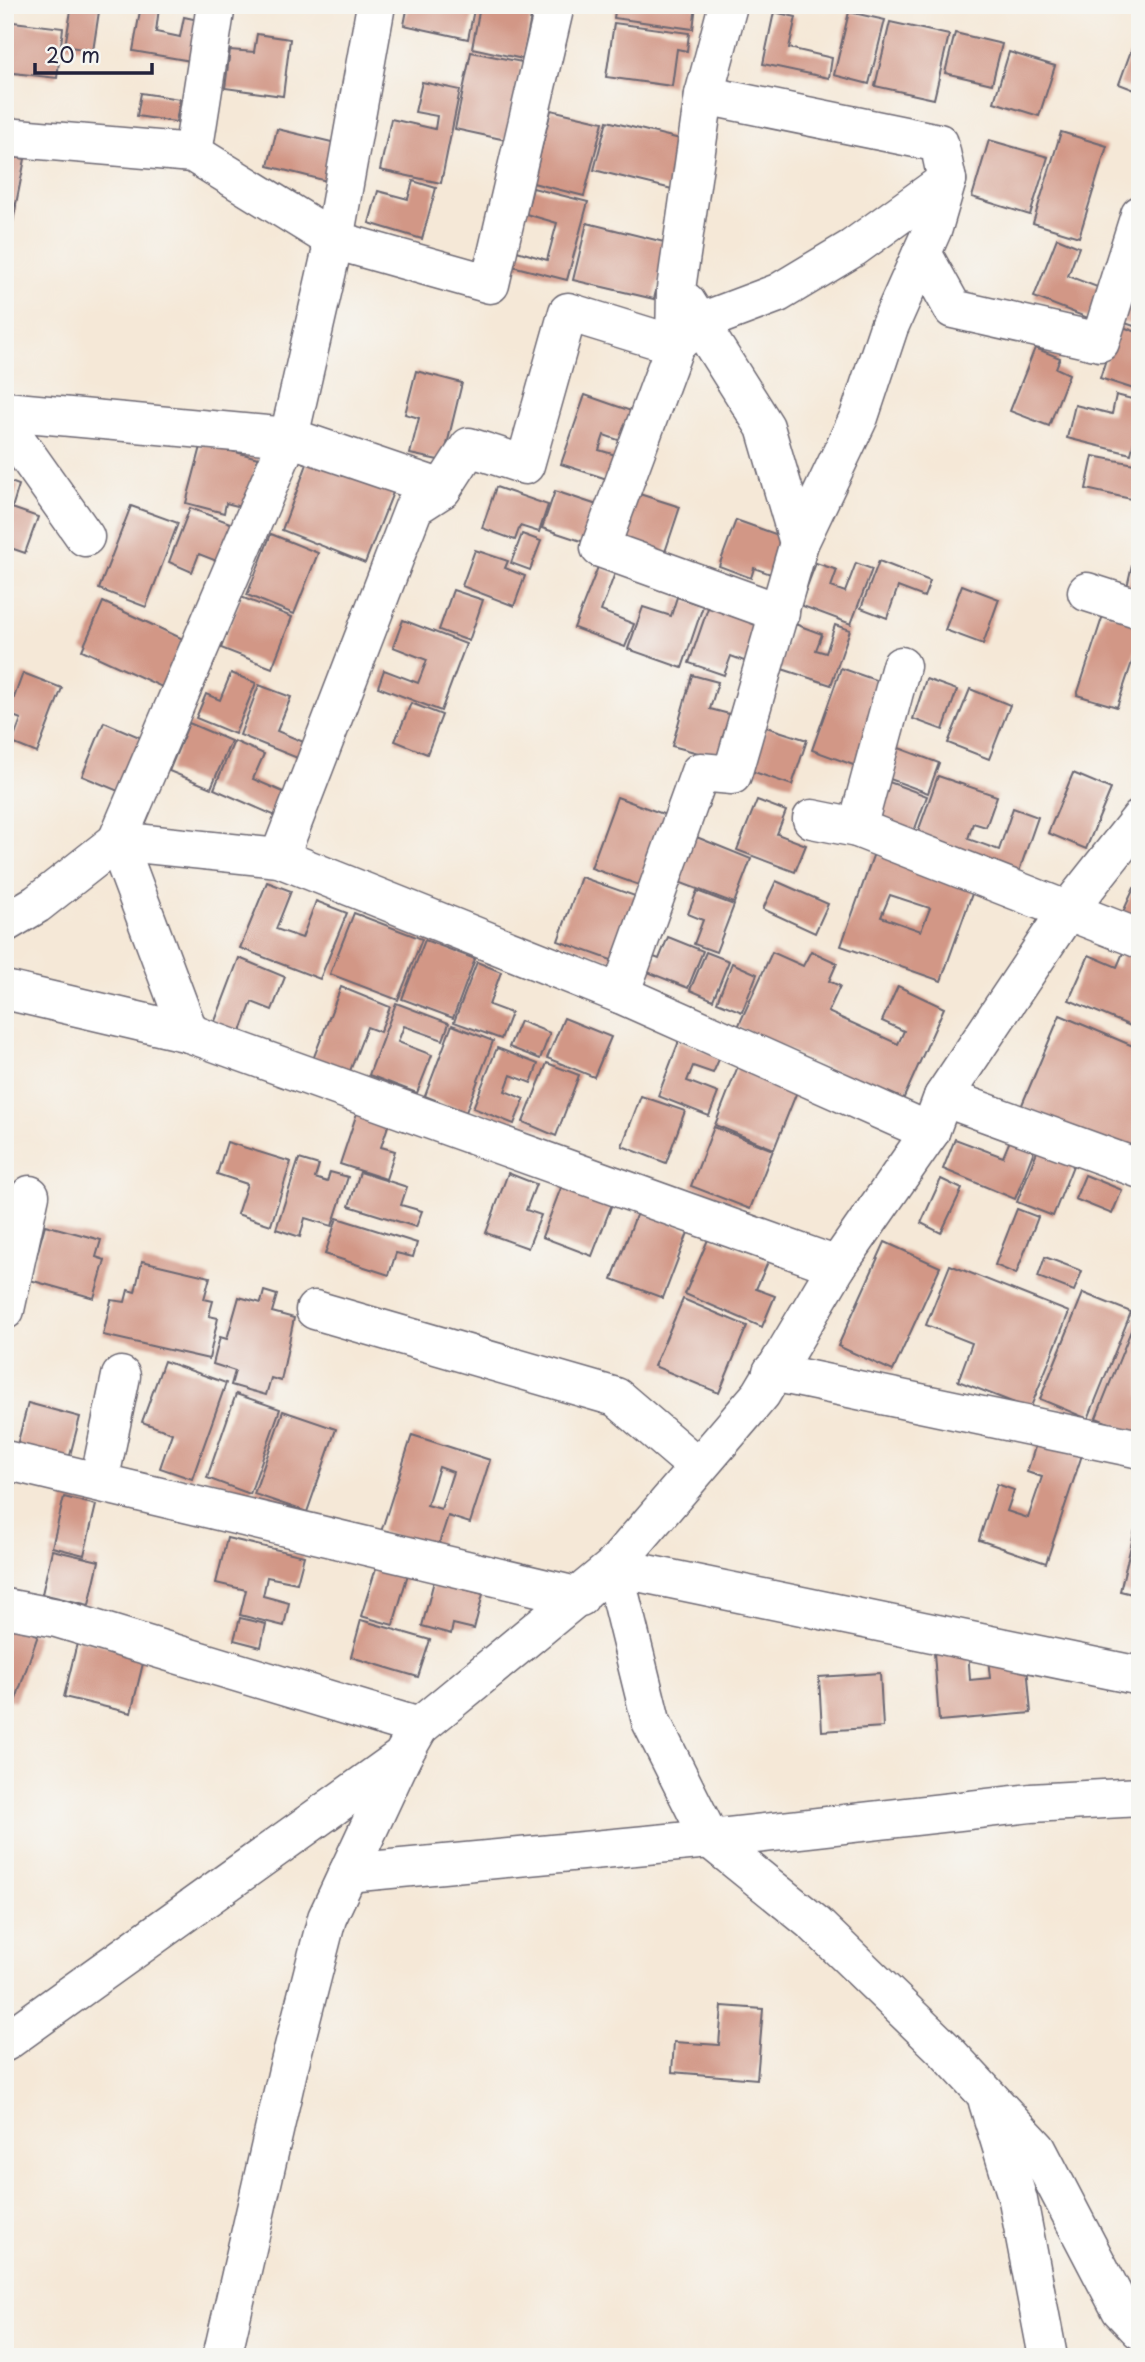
<svg xmlns="http://www.w3.org/2000/svg" width="1145" height="2362" font-family="'Playpen Sans',sans-serif">
  <style>
    .building { fill: #d29786; fill-rule: evenodd }
    .lines { fill: none; stroke-linecap: round; stroke-linejoin: round }
    .street-casing { stroke: #6c6772; stroke-width: 41 }
    .street { stroke: #fff; stroke-width: 38 }
  </style>
  <rect width="100%" height="100%" fill="#f6f6f2"/>
  <filter id="ink" filterUnits="userSpaceOnUse"><feTurbulence type="fractalNoise" baseFrequency=".0143" numOctaves="2"/><feDisplacementMap in="SourceGraphic" scale="14" xChannelSelector="R" yChannelSelector="G"/><feConvolveMatrix kernelMatrix="1 2 1 2 8 2 1 2 1" color-interpolation-filters="sRGB"/></filter>
  <filter id="wash" filterUnits="userSpaceOnUse"><feTurbulence type="fractalNoise" baseFrequency=".00686" numOctaves="4" result="noise"/><feDisplacementMap in="SourceGraphic" scale="28" xChannelSelector="R" yChannelSelector="G"/><feGaussianBlur stdDeviation="1.57" result="paint"/><feColorMatrix in="noise" values="0 0 0 0 0 0 0 0 0 0 0 0 0 0 0 0 0 1.4 0 .05"/><feComposite in="paint" operator="in"/></filter>
  <g filter="url(#wash)">
    <rect width="100%" height="100%" fill="#f5e8d7"/>
    <g id="blocks">
      <g class="building">
        <polygon points="72,5 100,5 93,51 65,46"/>
        <polygon points="141,5 159,8 156,32 180,37 184,17 198,20 191,61 133,51"/>
        <polygon points="408,5 475,5 468,39 404,25"/>
        <polygon points="616,5 696,5 693,29 614,18"/>
        <polygon points="480,7 531,17 523,59 472,48"/>
        <polygon points="774,12 796,17 789,48 832,58 829,78 763,64"/>
        <polygon points="849,12 885,20 869,84 834,75"/>
        <polygon points="5,21 63,28 57,78 5,72"/>
        <polygon points="890,22 949,35 934,99 875,86"/>
        <polygon points="614,23 689,33 687,51 677,49 672,86 606,77"/>
        <polygon points="1140,26 1140,92 1119,84"/>
        <polygon points="955,33 1002,44 992,84 945,73"/>
        <polygon points="257,34 290,39 283,96 225,88 230,50 254,52"/>
        <polygon points="471,52 522,62 506,140 455,129"/>
        <polygon points="1009,52 1055,66 1039,116 994,102"/>
        <polygon points="422,82 460,90 441,183 380,170 391,119 435,129 437,116 415,112"/>
        <polygon points="141,93 180,99 176,122 137,116"/>
        <polygon points="551,110 603,122 584,196 533,183"/>
        <polygon points="607,121 684,140 672,189 594,170"/>
        <polygon points="277,129 340,144 331,182 268,166"/>
        <polygon points="1061,132 1107,146 1079,237 1033,223"/>
        <polygon points="989,140 1048,157 1030,215 972,197"/>
        <polygon points="5,155 25,159 16,204 5,202"/>
        <polygon points="413,181 436,188 422,239 369,223 378,191 408,199"/>
        <polygon points="533,188 588,202 567,280 512,266 517,251 547,260 557,223 526,214"/>
        <polygon points="5,205 16,206 7,255 5,255"/>
        <polygon points="587,223 668,243 654,299 573,280"/>
        <polygon points="1057,238 1079,247 1068,276 1100,288 1088,318 1034,297"/>
        <polygon points="1131,280 1140,283 1140,328 1116,320"/>
        <polygon points="1117,325 1140,333 1140,391 1100,378"/>
        <polygon points="1035,348 1060,358 1056,368 1069,374 1049,426 1010,411"/>
        <polygon points="416,371 462,383 443,461 410,454 419,418 405,414"/>
        <polygon points="585,395 634,412 624,442 604,435 599,450 619,456 610,480 561,464"/>
        <polygon points="1116,395 1140,401 1140,417 1131,454 1067,438 1075,405 1112,414"/>
        <polygon points="202,443 258,458 245,508 226,503 224,513 186,503"/>
        <polygon points="312,451 396,485 365,563 282,530"/>
        <polygon points="1093,456 1140,465 1140,501 1086,489"/>
        <polygon points="5,480 19,485 12,508 38,517 25,553 5,546"/>
        <polygon points="496,487 548,505 539,532 520,526 515,540 482,528"/>
        <polygon points="555,491 600,506 587,543 542,528"/>
        <polygon points="633,492 680,507 662,561 615,545"/>
        <polygon points="131,506 178,523 146,607 99,589"/>
        <polygon points="190,508 241,527 227,565 199,554 192,572 169,562"/>
        <polygon points="736,520 792,540 779,577 754,568 751,578 719,566"/>
        <polygon points="1139,533 1140,533 1140,590 1127,587"/>
        <polygon points="271,534 318,553 294,614 247,595"/>
        <polygon points="522,534 541,541 530,570 511,563"/>
        <polygon points="475,550 508,561 505,568 525,576 514,606 462,586"/>
        <polygon points="879,561 930,581 924,597 898,587 887,618 861,608"/>
        <polygon points="816,563 837,570 831,587 845,592 856,563 872,569 851,624 800,605"/>
        <polygon points="598,567 615,573 601,611 634,624 625,647 574,628"/>
        <polygon points="962,585 999,599 983,644 945,630"/>
        <polygon points="453,590 483,600 469,641 439,630"/>
        <polygon points="241,597 292,617 272,668 221,648"/>
        <polygon points="677,597 703,606 682,668 628,649 643,607 671,616"/>
        <polygon points="103,602 183,639 162,687 82,650"/>
        <polygon points="709,605 765,625 752,664 731,656 724,675 689,663"/>
        <polygon points="1104,612 1140,623 1140,638 1117,707 1077,695"/>
        <polygon points="403,620 466,644 441,711 378,687 384,670 418,683 427,660 393,647"/>
        <polygon points="795,624 822,634 816,650 826,653 835,625 850,630 831,685 779,668"/>
        <polygon points="841,668 884,683 856,766 812,750"/>
        <polygon points="23,673 62,688 37,753 12,743 21,719 8,714"/>
        <polygon points="231,673 256,683 235,734 196,718 206,694 220,700"/>
        <polygon points="692,675 718,682 710,709 737,716 725,760 672,746"/>
        <polygon points="926,679 957,690 943,730 913,719"/>
        <polygon points="259,685 291,697 277,731 306,743 300,759 240,735"/>
        <polygon points="970,689 1010,705 989,759 948,743"/>
        <polygon points="411,703 442,715 427,754 395,741"/>
        <polygon points="104,722 144,739 123,793 82,776"/>
        <polygon points="189,723 231,741 211,788 169,771"/>
        <polygon points="766,727 807,740 792,785 751,771"/>
        <polygon points="234,741 264,754 253,779 288,794 278,817 214,789"/>
        <polygon points="891,745 939,763 928,793 879,775"/>
        <polygon points="1073,773 1111,789 1086,849 1048,833"/>
        <polygon points="938,776 997,796 986,827 973,823 968,839 999,850 1013,808 1038,817 1016,880 915,840"/>
        <polygon points="881,779 927,796 910,842 864,825"/>
        <polygon points="617,797 666,815 639,885 591,868"/>
        <polygon points="757,800 786,811 777,834 806,845 795,872 737,850"/>
        <polygon points="694,836 751,859 734,903 676,881"/>
        <path d="M874 853 974 888 941 981 841 946ZM890 895 930 908 921 931 881 917Z"/>
        <polygon points="581,877 638,897 614,961 558,941"/>
        <polygon points="776,881 828,904 815,933 763,909"/>
        <polygon points="267,882 291,891 276,929 302,938 316,901 347,913 320,979 240,948"/>
        <polygon points="1134,888 1140,891 1140,922 1122,914"/>
        <polygon points="697,891 734,905 716,952 694,944 703,920 688,914"/>
        <polygon points="354,913 422,939 398,1000 330,974"/>
        <polygon points="668,937 703,951 688,988 640,969 646,954 659,959"/>
        <polygon points="425,940 475,959 453,1018 402,999"/>
        <polygon points="1125,948 1140,955 1140,1030 1069,1000 1089,955 1117,967"/>
        <polygon points="811,951 837,963 829,981 840,986 828,1012 898,1044 904,1031 882,1021 898,986 944,1008 902,1102 738,1027 772,952 803,966"/>
        <polygon points="706,952 729,961 713,1000 690,990"/>
        <polygon points="239,958 285,977 272,1010 252,1002 238,1039 212,1029"/>
        <polygon points="477,962 501,972 489,1005 511,1013 501,1039 454,1022"/>
        <polygon points="732,963 757,974 742,1012 717,1002"/>
        <polygon points="341,987 390,1007 380,1032 367,1027 348,1076 312,1062"/>
        <polygon points="396,1003 449,1023 443,1040 404,1026 398,1042 432,1055 417,1093 369,1075"/>
        <polygon points="1060,1015 1140,1049 1140,1144 1135,1156 1021,1107"/>
        <polygon points="564,1018 611,1037 594,1077 547,1058"/>
        <polygon points="520,1021 550,1033 540,1059 509,1047"/>
        <polygon points="452,1025 493,1041 466,1112 425,1096"/>
        <polygon points="679,1041 720,1057 713,1073 693,1066 687,1081 718,1093 709,1116 658,1096"/>
        <polygon points="497,1048 538,1064 531,1083 511,1075 505,1091 524,1099 514,1124 473,1108"/>
        <polygon points="740,1061 800,1084 774,1149 715,1125"/>
        <polygon points="547,1063 579,1075 556,1136 523,1122"/>
        <polygon points="641,1096 685,1111 666,1163 622,1146"/>
        <polygon points="360,1104 392,1114 381,1147 395,1151 386,1179 340,1164"/>
        <polygon points="714,1127 773,1150 750,1209 691,1186"/>
        <polygon points="1011,1138 1035,1148 1015,1199 943,1169 955,1139 1003,1157"/>
        <polygon points="227,1142 291,1162 271,1225 237,1214 247,1184 217,1174"/>
        <polygon points="1038,1149 1074,1163 1053,1216 1017,1202"/>
        <polygon points="299,1159 319,1165 315,1178 327,1182 330,1172 348,1177 332,1226 305,1218 300,1237 276,1229"/>
        <polygon points="360,1172 407,1187 401,1205 422,1211 416,1227 349,1206"/>
        <polygon points="508,1173 536,1184 526,1210 541,1215 528,1248 486,1233"/>
        <polygon points="1085,1175 1122,1190 1112,1214 1075,1199"/>
        <polygon points="941,1179 962,1189 941,1233 921,1223"/>
        <polygon points="562,1185 612,1204 592,1256 542,1237"/>
        <polygon points="1017,1209 1038,1217 1016,1274 995,1265"/>
        <polygon points="638,1210 689,1230 663,1298 612,1279"/>
        <polygon points="337,1218 417,1243 413,1257 396,1253 389,1275 325,1254"/>
        <polygon points="45,1225 101,1240 96,1257 105,1260 94,1298 30,1280"/>
        <polygon points="709,1237 768,1262 756,1289 775,1296 762,1327 685,1294"/>
        <polygon points="885,1242 940,1267 893,1371 838,1346"/>
        <polygon points="1045,1257 1082,1271 1074,1291 1038,1277"/>
        <polygon points="142,1261 210,1277 204,1299 213,1301 209,1316 218,1318 209,1359 103,1335 111,1300 125,1302 128,1290 135,1292"/>
        <polygon points="950,1265 1069,1312 1030,1409 958,1381 972,1343 926,1325"/>
        <polygon points="264,1291 277,1295 272,1312 294,1318 281,1381 271,1378 266,1395 231,1385 235,1371 213,1364 220,1337 227,1339 239,1297 261,1303"/>
        <polygon points="1083,1293 1131,1312 1088,1419 1040,1399"/>
        <polygon points="683,1299 747,1326 719,1393 654,1366"/>
        <polygon points="1140,1308 1140,1435 1096,1418"/>
        <polygon points="164,1361 226,1383 192,1479 160,1468 172,1433 142,1422"/>
        <polygon points="236,1394 280,1409 250,1494 207,1478"/>
        <polygon points="28,1403 80,1417 67,1467 15,1453"/>
        <polygon points="283,1411 336,1429 307,1512 254,1494"/>
        <path d="M412 1435 490 1460 470 1523 448 1516 437 1550 381 1532ZM439 1467 453 1472 441 1509 427 1505Z"/>
        <polygon points="1037,1441 1082,1455 1046,1563 979,1540 997,1484 1014,1490 1007,1511 1028,1518 1042,1477 1027,1472"/>
        <polygon points="64,1497 96,1505 84,1555 52,1547"/>
        <polygon points="1139,1513 1140,1513 1140,1596 1120,1591"/>
        <polygon points="227,1538 304,1556 297,1583 267,1577 263,1596 289,1603 284,1626 240,1615 246,1590 216,1583"/>
        <polygon points="52,1550 99,1561 89,1605 42,1594"/>
        <polygon points="377,1565 408,1574 393,1625 361,1616"/>
        <polygon points="434,1581 483,1594 474,1629 453,1624 451,1634 422,1626"/>
        <polygon points="240,1618 266,1624 261,1647 234,1640"/>
        <polygon points="361,1620 430,1640 418,1677 351,1657"/>
        <polygon points="5,1624 38,1635 15,1702 5,1699"/>
        <polygon points="78,1639 145,1655 131,1713 64,1697"/>
        <polygon points="968,1649 970,1680 990,1678 988,1658 1027,1665 1031,1713 939,1721 934,1652"/>
        <polygon points="880,1673 883,1727 822,1731 819,1677"/>
        <polygon points="722,2006 763,2009 757,2079 672,2072 674,2042 719,2045"/>
      </g>
    </g>
  </g>
  <g filter="url(#ink)">
    <use href="#blocks" fill-opacity="0" stroke="#6c6772" stroke-width="2"/>
    <g class="lines">
      <defs>
        <g id="street">
          <polyline points="728,5 704,95 676,289 675,345 600,548 780,613"/>
          <polyline points="5,137 193,153 334,240 490,284 555,5"/>
          <polyline points="193,153 216,5"/>
          <polyline points="922,253 953,309 1100,342 1140,215"/>
          <polyline points="686,302 765,427 799,543"/>
          <polyline points="675,345 701,322 778,293 853,248 947,180"/>
          <polyline points="5,411 289,437 442,489 469,447 525,465 568,312 675,345"/>
          <polyline points="5,424 85,537"/>
          <polyline points="1087,592 1140,609"/>
          <polyline points="812,819 857,828 1140,939"/>
          <polyline points="857,828 901,666"/>
          <polyline points="279,858 414,507 442,489"/>
          <polyline points="5,923 37,904 117,841 279,858 620,994 700,772 732,775 799,543 859,417 889,327 933,228 947,180 939,143 704,95"/>
          <polyline points="5,990 189,1033 837,1266"/>
          <polyline points="620,994 930,1132"/>
          <polyline points="189,1033 117,841 289,437 334,240 376,5"/>
          <polyline points="943,1097 1140,1169"/>
          <polyline points="5,1310 30,1195"/>
          <polyline points="315,1310 616,1397 698,1467"/>
          <polyline points="772,1372 1140,1449"/>
          <polyline points="5,1460 580,1597"/>
          <polyline points="99,1482 121,1376"/>
          <polyline points="5,1608 57,1618 419,1727"/>
          <polyline points="1140,1676 613,1567 651,1721 710,1839 815,1924 945,2050 1037,2149 1121,2310 1140,2330"/>
          <polyline points="348,1873 710,1839 1031,1803 1140,1797"/>
          <polyline points="5,2042 402,1757 419,1727 613,1567 761,1394 837,1266 930,1132 943,1097 1068,910 1140,819"/>
          <polyline points="988,2102 1018,2200 1048,2357"/>
          <polyline points="222,2357 288,2070 327,1918 401,1759"/>
        </g>
      </defs>
      <use href="#street" class="street-casing"/>
      <use href="#street" class="street"/>
    </g>
  </g>
  <rect width="1145" height="2362" fill="none" stroke="#f6f6f2" stroke-width="28"/>
  <path d="M35 63v10h117v-10" fill="none" stroke="#22223b" stroke-width="3.5"/>
  <text x="46" y="63" font-size="21" fill="#22223b" stroke="#f6f6f2" stroke-width="5" paint-order="stroke">20 m</text>
</svg>
